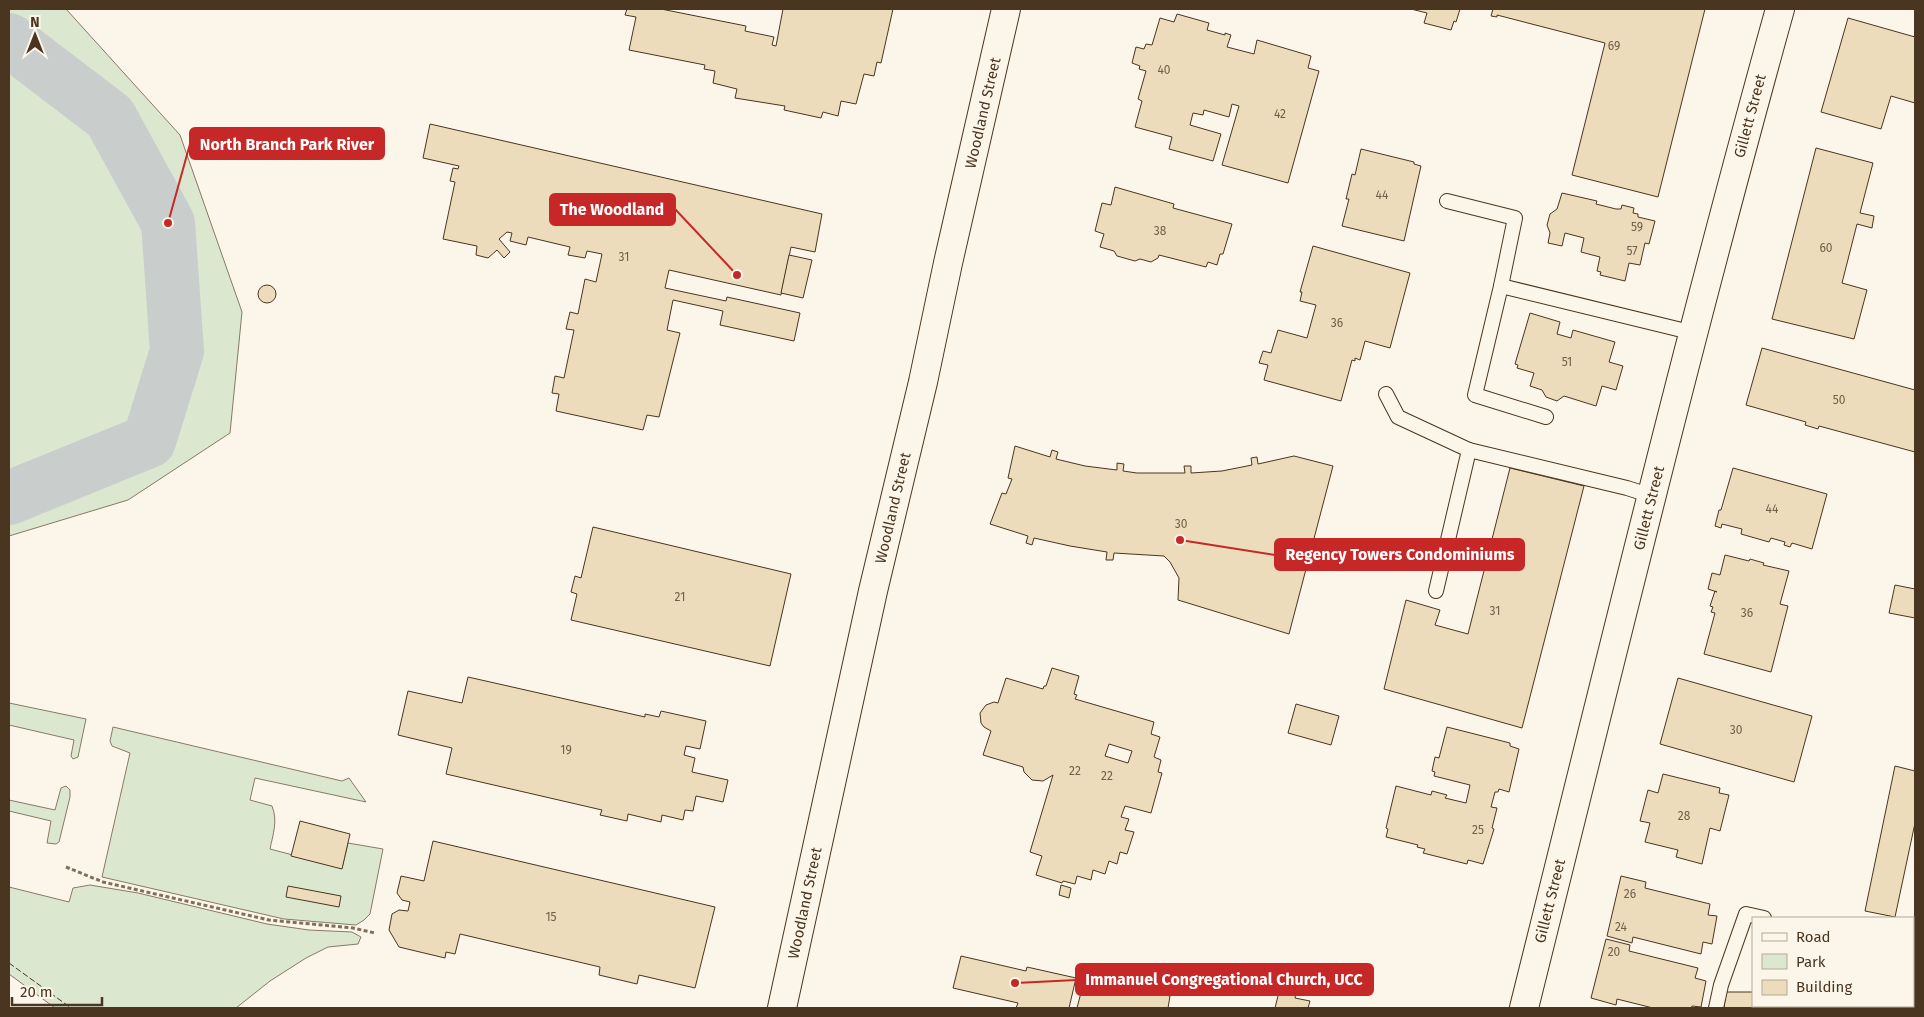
<svg xmlns="http://www.w3.org/2000/svg" width="1924" height="1017" font-family="'Fira Sans',sans-serif">
  <style>
    .green { fill: #dce7d0; stroke: #887966 }
    .lines { fill: none; stroke-linecap: round; stroke-linejoin: round }
    .river { stroke: #c9cecd; stroke-width: 54 }
    .building { fill: #ecdcbc; stroke: #4a3520; fill-rule: evenodd }
    .lane-casing { stroke: #4a3520; stroke-width: 16 }
    .street-casing { stroke: #4a3520; stroke-width: 30 }
    .secondary-casing { stroke: #4a3520; stroke-width: 30 }
    .path { stroke: #7f6f5c; stroke-width: 3; stroke-dasharray: 4 2.5; stroke-linecap: butt }
    .lane { stroke: #fbf6e9; stroke-width: 14 }
    .street { stroke: #fbf6e9; stroke-width: 28 }
    .secondary { stroke: #fbf6e9; stroke-width: 28 }
    .fence { stroke: #4a3520; stroke-width: 1; stroke-dasharray: 6 2.5; stroke-linecap: butt }
    .labels { text-anchor: middle; dominant-baseline: central; stroke-width: 4; stroke-linejoin: round; paint-order: stroke }
    .number-label { font-size: 12px; fill: #725f47 }
    .street-label { font-size: 15px; fill: #4a3520; stroke: #fbf6e9 }
    .leader { fill: none; stroke: #c62828; stroke-width: 2 }
    .callout-dot { fill: #c62828; stroke: #fbf6e9; stroke-width: 2 }
    .callout { fill: #c62828; stroke: #c62828; stroke-width: 2 }
    .callout-label { font-size: 16px; text-anchor: middle; font-weight: bold; fill: #fff }
  </style>
  <rect width="100%" height="100%" fill="#fbf6e9"/>
  <g class="green">
    <polygon points="9,9 66,9 180,135 242,312 230,433 128,500 9,536"/>
    <polygon points="9,703 86,719 78,757 73,759 71,756 74,740 9,725"/>
    <path d="M113 727 342 781 349 778 366 802 255 778 250 800 272 806C278 821 273 834 270 849L342 868 348 843 383 849 370 914 364 920 356 925 284 919 102 877 130 753 112 746 110 741Z"/>
    <polygon points="66,786 70,790 70,797 59,842 56,844 47,843 51,821 9,811 9,800 55,810 61,788"/>
    <polygon points="90,885 138,893 267,924 309,930 352,932 361,937 358,944 328,947 306,958 270,981 236,1008 55,1008 9,974 9,887 69,902 73,888"/>
  </g>
  <g class="lines">
    <polyline class="river" points="9,40 110,117 168,223 177,351 149,441 9,498"/>
  </g>
  <g class="building">
    <polygon points="627,9 661,9 746,26 745,31 774,37 772,45 776,46 783,9 893,9 881,63 877,62 874,76 864,74 856,104 841,101 838,116 823,112 821,118 784,110 785,106 735,98 737,89 713,83 715,71 704,69 705,65 629,50 636,17 625,15"/>
    <polygon points="1411,9 1460,9 1456,22 1454,21 1451,30 1424,23 1427,13"/>
    <polygon points="1493,9 1705,9 1658,197 1572,175 1605,43 1497,15 1497,17 1491,16"/>
    <polygon points="1177,14 1209,23 1207,30 1225,35 1225,33 1231,35 1227,47 1254,54 1257,40 1311,56 1308,68 1319,71 1288,183 1222,165 1239,106 1232,104 1229,117 1204,110 1203,115 1193,113 1190,125 1221,134 1213,161 1169,149 1172,137 1135,127 1142,101 1138,99 1146,71 1139,69 1140,66 1132,63 1136,47 1144,49 1146,44 1152,45 1160,18 1174,22"/>
    <polygon points="1848,18 1915,37 1915,103 1891,96 1881,129 1821,112"/>
    <polygon points="430,124 822,214 815,252 791,247 781,295 669,270 665,288 726,301 727,297 800,313 794,341 720,325 723,311 673,300 667,330 680,333 659,417 647,415 643,430 556,411 559,394 552,393 555,376 564,378 574,330 566,329 570,312 578,314 585,279 596,282 602,254 587,251 585,258 568,255 570,247 528,237 526,245 510,241 512,233 507,232 499,239 510,252 504,258 497,250 488,258 476,255 477,246 443,239 455,182 450,181 453,168 458,169 459,166 423,158"/>
    <polygon points="1816,148 1873,163 1860,213 1874,216 1872,228 1857,224 1842,283 1867,290 1854,339 1772,319"/>
    <polygon points="1361,149 1414,162 1414,164 1421,166 1404,241 1342,226 1349,199 1346,199 1352,174 1355,175"/>
    <polygon points="1115,187 1174,204 1173,208 1232,224 1223,254 1220,254 1217,265 1208,262 1206,267 1159,255 1158,258 1151,262 1140,259 1135,261 1117,256 1114,251 1100,247 1104,234 1095,231 1102,203 1111,205"/>
    <polygon points="1562,193 1597,201 1596,204 1616,209 1621,209 1622,205 1634,208 1633,213 1638,214 1638,217 1655,221 1649,244 1645,243 1640,265 1629,263 1625,281 1600,275 1601,272 1597,271 1600,257 1581,252 1584,238 1565,233 1562,246 1548,243 1550,233 1547,225 1550,214 1557,209"/>
    <polygon points="1313,246 1410,273 1390,348 1365,341 1360,360 1355,358 1355,361 1352,360 1341,401 1264,380 1268,365 1259,363 1263,351 1271,353 1278,330 1307,338 1316,305 1300,301 1302,292 1300,292"/>
    <polygon points="789,255 812,260 803,298 781,293"/>
    <circle cx="267" cy="294" r="9"/>
    <polygon points="1530,313 1560,322 1557,334 1571,338 1573,330 1615,342 1609,362 1623,366 1616,390 1602,386 1596,406 1564,396 1557,401 1546,397 1542,390 1530,386 1534,373 1517,368 1518,365 1515,364"/>
    <polygon points="1762,348 1915,390 1915,452 1819,426 1818,429 1805,425 1806,422 1746,405"/>
    <polygon points="1015,446 1050,457 1052,450 1058,452 1056,459 1085,466 1117,470 1117,463 1124,464 1123,471 1137,473 1185,473 1184,466 1191,466 1191,473 1222,471 1252,465 1251,458 1257,457 1258,464 1294,456 1333,466 1289,634 1178,600 1179,578 1170,562 1164,556 1114,553 1113,560 1106,560 1107,552 1070,546 1034,538 1032,545 1026,543 1028,536 990,524 1002,493 1006,494 1012,479 1008,478"/>
    <polygon points="1510,468 1584,486 1522,728 1384,689 1406,600 1440,610 1435,625 1468,634"/>
    <polygon points="1733,468 1827,494 1812,549 1792,543 1790,547 1784,545 1785,542 1771,538 1769,542 1741,534 1742,529 1722,524 1721,528 1715,526 1719,510 1721,510"/>
    <polygon points="593,527 791,574 770,666 571,620 577,594 571,592 575,576 581,578"/>
    <polygon points="1725,555 1749,561 1750,559 1764,563 1763,565 1789,571 1780,604 1788,606 1771,672 1704,654 1715,613 1711,612 1713,607 1710,606 1715,591 1717,592 1708,589 1712,573 1720,575"/>
    <polygon points="1895,585 1915,589 1915,618 1889,613"/>
    <path d="M1052 668 1079 676 1074 694 1077 695 1075 699 1154 722 1151 734 1160 737 1154 757 1161 760 1158 772 1162 773 1151 813 1125 806 1121 817 1129 819 1125 830 1134 832 1127 854 1120 852 1117 864 1109 861 1105 874 1093 870 1091 880 1077 876 1075 884 1063 881 1062 883 1036 875 1042 856 1030 852 1053 775 1043 781 1032 780 1024 772 1023 767 983 755 991 731 984 727 981 723 980 713 986 705 994 702 998 703 1006 678 1043 689 1044 686H1046ZM1109 744 1132 751 1128 763 1105 756Z"/>
    <polygon points="468,677 645,717 645,714 659,717 661,711 706,721 700,749 686,746 684,755 695,758 692,772 728,780 723,802 696,796 693,811 685,810 683,820 662,815 661,822 628,814 627,821 600,815 602,810 446,774 452,748 398,735 408,691 462,703"/>
    <polygon points="1678,678 1812,716 1794,782 1660,744"/>
    <polygon points="1296,704 1339,716 1331,745 1288,733"/>
    <polygon points="1447,727 1510,743 1510,746 1519,749 1509,792 1499,789 1498,792 1495,792 1491,807 1497,808 1492,828 1494,829 1483,864 1468,860 1467,864 1423,853 1425,849 1417,847 1418,845 1386,837 1388,829 1386,828 1396,786 1431,795 1432,791 1447,795 1445,798 1466,803 1470,785 1434,776 1435,772 1432,771 1435,757 1439,758"/>
    <polygon points="1895,766 1915,771 1915,823 1895,917 1865,911"/>
    <polygon points="1663,774 1720,788 1719,793 1729,795 1720,831 1710,828 1702,864 1676,857 1678,850 1645,842 1650,823 1640,821 1648,790 1658,793"/>
    <polygon points="300,821 350,834 342,869 291,856"/>
    <polygon points="433,841 715,907 695,988 639,975 637,984 599,975 600,967 460,934 455,954 446,952 445,958 399,947 389,930 392,914 399,910 408,911 410,902 402,900 397,893 401,876 424,881"/>
    <polygon points="1621,876 1646,882 1645,888 1710,904 1708,915 1717,916 1712,944 1703,942 1701,954 1633,937 1632,943 1607,936"/>
    <polygon points="1061,885 1071,888 1069,898 1059,895"/>
    <polygon points="288,886 341,896 339,907 286,897"/>
    <polygon points="1606,939 1630,945 1629,951 1698,968 1695,978 1706,981 1701,1007 1692,1006 1691,1008 1653,1008 1617,999 1616,1005 1591,998"/>
    <polygon points="961,956 1026,971 1027,967 1076,978 1069,1008 1016,1008 1018,1003 953,988"/>
    <polygon points="1085,977 1170,996 1168,1008 1077,1008"/>
    <polygon points="1280,988 1296,993 1295,998 1310,1001 1308,1008 1275,1008"/>
    <polygon points="1913,988 1915,988 1915,1008 1839,1008 1840,1006 1913,1006"/>
    <polygon points="1726,992 1753,992 1753,1006 1790,1006 1790,1008 1724,1008"/>
  </g>
  <g class="lines">
    <defs>
      <g id="lane">
        <polyline points="1447,201 1515,218 1501,286"/>
        <polyline points="1386,394 1398,417 1469,450"/>
        <polyline points="1546,417 1475,395 1501,286 1694,333"/>
        <polyline points="1436,591 1469,450 1627,488 1652,496"/>
        <polyline points="1716,1008 1721,985 1746,914 1764,918"/>
      </g>
      <path id="street" d="M1524 1008C1607 675 1688 340 1780 9"/>
      <polyline id="secondary" points="782,1008 873,591 923,382 948,263 1006,9"/>
    </defs>
    <use href="#lane" class="lane-casing"/>
    <use href="#street" class="street-casing"/>
    <use href="#secondary" class="secondary-casing"/>
    <polyline class="path" points="66,867 103,882 269,920 353,928 375,933"/>
    <use href="#lane" class="lane"/>
    <use href="#street" class="street"/>
    <use href="#secondary" class="secondary"/>
    <polyline class="fence" points="9,963 71,1008"/>
  </g>
  <g class="labels">
    <g class="number-label">
      <text x="1614" y="46">69</text>
      <text x="1164" y="70">40</text>
      <text x="1280" y="114">42</text>
      <text x="1382" y="195">44</text>
      <text x="1637" y="227">59</text>
      <text x="1160" y="231">38</text>
      <text x="1826" y="248">60</text>
      <text x="1632" y="251">57</text>
      <text x="624" y="257">31</text>
      <text x="1337" y="323">36</text>
      <text x="1567" y="362">51</text>
      <text x="1839" y="400">50</text>
      <text x="1772" y="509">44</text>
      <text x="1181" y="524">30</text>
      <text x="680" y="597">21</text>
      <text x="1495" y="611">31</text>
      <text x="1747" y="613">36</text>
      <text x="1736" y="730">30</text>
      <text x="566" y="750">19</text>
      <text x="1075" y="771">22</text>
      <text x="1107" y="776">22</text>
      <text x="1684" y="816">28</text>
      <text x="1478" y="830">25</text>
      <text x="1630" y="894">26</text>
      <text x="551" y="917">15</text>
      <text x="1621" y="927">24</text>
      <text x="1614" y="952">20</text>
    </g>
    <g class="street-label">
      <text transform="translate(983 113) rotate(-77)">Woodland Street</text>
      <text transform="translate(1750 116) rotate(-75)">Gillett Street</text>
      <text transform="translate(893 508) rotate(-77)">Woodland Street</text>
      <text transform="translate(1649 508) rotate(-76)">Gillett Street</text>
      <text transform="translate(1550 901) rotate(-76)">Gillett Street</text>
      <text transform="translate(805 903) rotate(-78)">Woodland Street</text>
    </g>
  </g>
  <path class="leader" d="M168 223L190 144M737 275L675 209M1180 540L1275 555M1015 983L1076 980"/>
  <g class="callout-dot">
    <circle cx="168" cy="223" r="5"/>
    <circle cx="737" cy="275" r="5"/>
    <circle cx="1180" cy="540" r="5"/>
    <circle cx="1015" cy="983" r="5"/>
  </g>
  <g class="callout">
    <rect x="190" y="128" width="194" height="31" rx="5"/>
    <rect x="550" y="194" width="125" height="31" rx="5"/>
    <rect x="1275" y="539" width="249" height="31" rx="5"/>
    <rect x="1076" y="964" width="297" height="31" rx="5"/>
  </g>
  <g class="callout-label">
    <text x="287" y="150">North Branch Park River</text>
    <text x="612" y="215">The Woodland</text>
    <text x="1400" y="560">Regency Towers Condominiums</text>
    <text x="1224" y="985">Immanuel Congregational Church, UCC</text>
  </g>
  <rect width="1924" height="1017" fill="none" stroke="#4a3520" stroke-width="20"/>
  <rect x="1752" y="917" width="162" height="90" fill="#fbf6e9" stroke="#b4a999"/>
  <rect x="1762" y="933" width="25" height="8" fill="#fbf6e9" stroke="#b4a999"/>
  <text x="1796" y="942" font-size="15" fill="#4a3520">Road</text>
  <rect x="1762" y="954" width="25" height="15" fill="#dce7d0" stroke="#b4a999"/>
  <text x="1796" y="967" font-size="15" fill="#4a3520">Park</text>
  <rect x="1762" y="980" width="25" height="15" fill="#ecdcbc" stroke="#b4a999"/>
  <text x="1796" y="992" font-size="15" fill="#4a3520">Building</text>
  <g transform="translate(35 35)" stroke="#fbf6e9" stroke-width="4" paint-order="stroke">
  <path d="M0-4L9 19L0 12L-9 19Z" fill="#4a3520"/>
  <text y="-8" font-size="14" font-weight="bold" text-anchor="middle" fill="#4a3520">N</text>
  </g>
  <path d="M12 997v8h90v-8" fill="none" stroke="#4a3520" stroke-width="2.5"/>
  <text x="20" y="997" font-size="15" fill="#4a3520" stroke="#fbf6e9" stroke-width="4" paint-order="stroke">20 m</text>
</svg>
